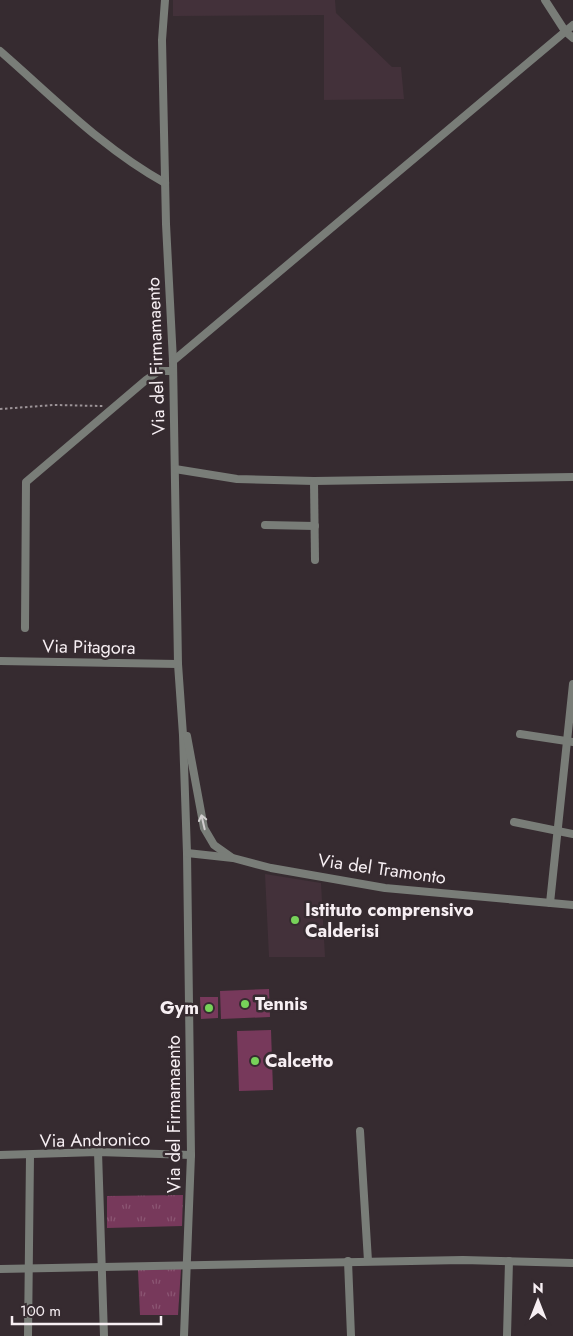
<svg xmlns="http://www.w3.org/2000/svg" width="573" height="1336" font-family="Jost,sans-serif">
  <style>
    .built { fill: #43313a }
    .grass { fill: url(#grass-tufts) }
    .green { fill: #77395b }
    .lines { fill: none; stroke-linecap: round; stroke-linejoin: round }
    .path { stroke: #9c9397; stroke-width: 2; stroke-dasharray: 2.5 2.5; stroke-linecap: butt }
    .street { stroke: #797d78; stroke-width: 8 }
    .oneway { stroke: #d1cdce }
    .poi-dot { fill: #77d259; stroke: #362b30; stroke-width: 2 }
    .labels { text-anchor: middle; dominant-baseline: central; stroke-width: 5; stroke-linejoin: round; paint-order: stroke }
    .street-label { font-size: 18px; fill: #f7eff3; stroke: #362b30 }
    .poi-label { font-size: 18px; font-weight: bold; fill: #f7eff3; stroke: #362b30; text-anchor: start }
  </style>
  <defs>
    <pattern id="grass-tufts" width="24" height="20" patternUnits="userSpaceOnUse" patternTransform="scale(1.25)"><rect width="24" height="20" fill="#77395b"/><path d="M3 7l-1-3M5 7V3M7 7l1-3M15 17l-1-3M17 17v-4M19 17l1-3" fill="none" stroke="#8b5673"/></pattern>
  </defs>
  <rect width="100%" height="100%" fill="#362b30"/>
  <g class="built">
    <polygon points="173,0 335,0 336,13 392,67 401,67 404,99 324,100 324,15 173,16"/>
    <polygon points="265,874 321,883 325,957 269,957"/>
  </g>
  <g class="grass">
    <polygon points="183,1195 182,1226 107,1228 107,1196"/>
    <polygon points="181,1269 178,1315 140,1315 138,1270"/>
  </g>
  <g class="green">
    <polygon points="269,989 270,1017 221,1019 220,991"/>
    <polygon points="200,997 218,997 218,1018 201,1019"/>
    <polygon points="271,1030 273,1090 239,1091 237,1031"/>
  </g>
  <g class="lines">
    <polyline class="path" points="0,409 54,405 103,406"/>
    <g class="street">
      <polyline points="165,0 162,40 166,224 173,361 178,664 183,735 187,853 191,1155 184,1336"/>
      <polyline points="545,0 565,31 573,38"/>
      <path d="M0 51C53 97 103 149 165 183"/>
      <polyline points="173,361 573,25"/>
      <polyline points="175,469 237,479 314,481 573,477"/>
      <polyline points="314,481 315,560"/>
      <polyline points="265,525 315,526"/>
      <polyline points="25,628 26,482 146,380 159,371 173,371"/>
      <polyline points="0,661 178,664"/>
      <polyline points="520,734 573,742"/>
      <polyline points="187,736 204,828 214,845 231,857"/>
      <polyline points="514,822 573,834"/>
      <polyline points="187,853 233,858 271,868 385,888 573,905"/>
      <polyline points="550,903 573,684"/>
      <polyline points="360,1131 368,1261"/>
      <polyline points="98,1152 104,1336"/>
      <polyline points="0,1155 98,1152 191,1155"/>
      <polyline points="348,1261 351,1336"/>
      <polyline points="0,1269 463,1260 573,1263"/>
      <polyline points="28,1336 30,1156"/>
      <polyline points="507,1336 509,1261"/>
    </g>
  </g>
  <defs><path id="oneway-shaft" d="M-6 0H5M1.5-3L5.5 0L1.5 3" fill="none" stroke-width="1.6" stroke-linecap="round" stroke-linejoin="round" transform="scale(1.25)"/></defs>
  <use class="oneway" href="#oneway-shaft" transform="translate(203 822) rotate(-103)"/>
  <g class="poi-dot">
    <circle cx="295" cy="920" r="5"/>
    <circle cx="245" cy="1004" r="5"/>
    <circle cx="209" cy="1008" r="5"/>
    <circle cx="255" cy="1061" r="5"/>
  </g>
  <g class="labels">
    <g class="street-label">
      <text transform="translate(156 356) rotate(-92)">Via del Firmamaento</text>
      <text transform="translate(89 647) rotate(1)">Via Pitagora</text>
      <text transform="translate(382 869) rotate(8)">Via del Tramonto</text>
      <text transform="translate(174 1114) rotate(-90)">Via del Firmamaento</text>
      <text transform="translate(95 1140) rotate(-1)">Via Andronico</text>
    </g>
    <g class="poi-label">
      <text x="305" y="910">Istituto comprensivo<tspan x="305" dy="21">Calderisi</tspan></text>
      <text x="255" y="1004">Tennis</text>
      <text x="199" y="1008" text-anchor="end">Gym</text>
      <text x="265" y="1061">Calcetto</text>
    </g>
  </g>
  <g transform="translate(538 1301)" stroke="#362b30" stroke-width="4" paint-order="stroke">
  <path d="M0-4L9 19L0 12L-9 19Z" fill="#f7eff3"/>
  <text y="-8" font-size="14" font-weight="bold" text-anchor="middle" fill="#f7eff3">N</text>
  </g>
  <path d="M12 1316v8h149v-8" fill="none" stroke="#f7eff3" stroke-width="2.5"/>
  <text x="20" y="1316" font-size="15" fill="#f7eff3" stroke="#362b30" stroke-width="4" paint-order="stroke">100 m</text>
</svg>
